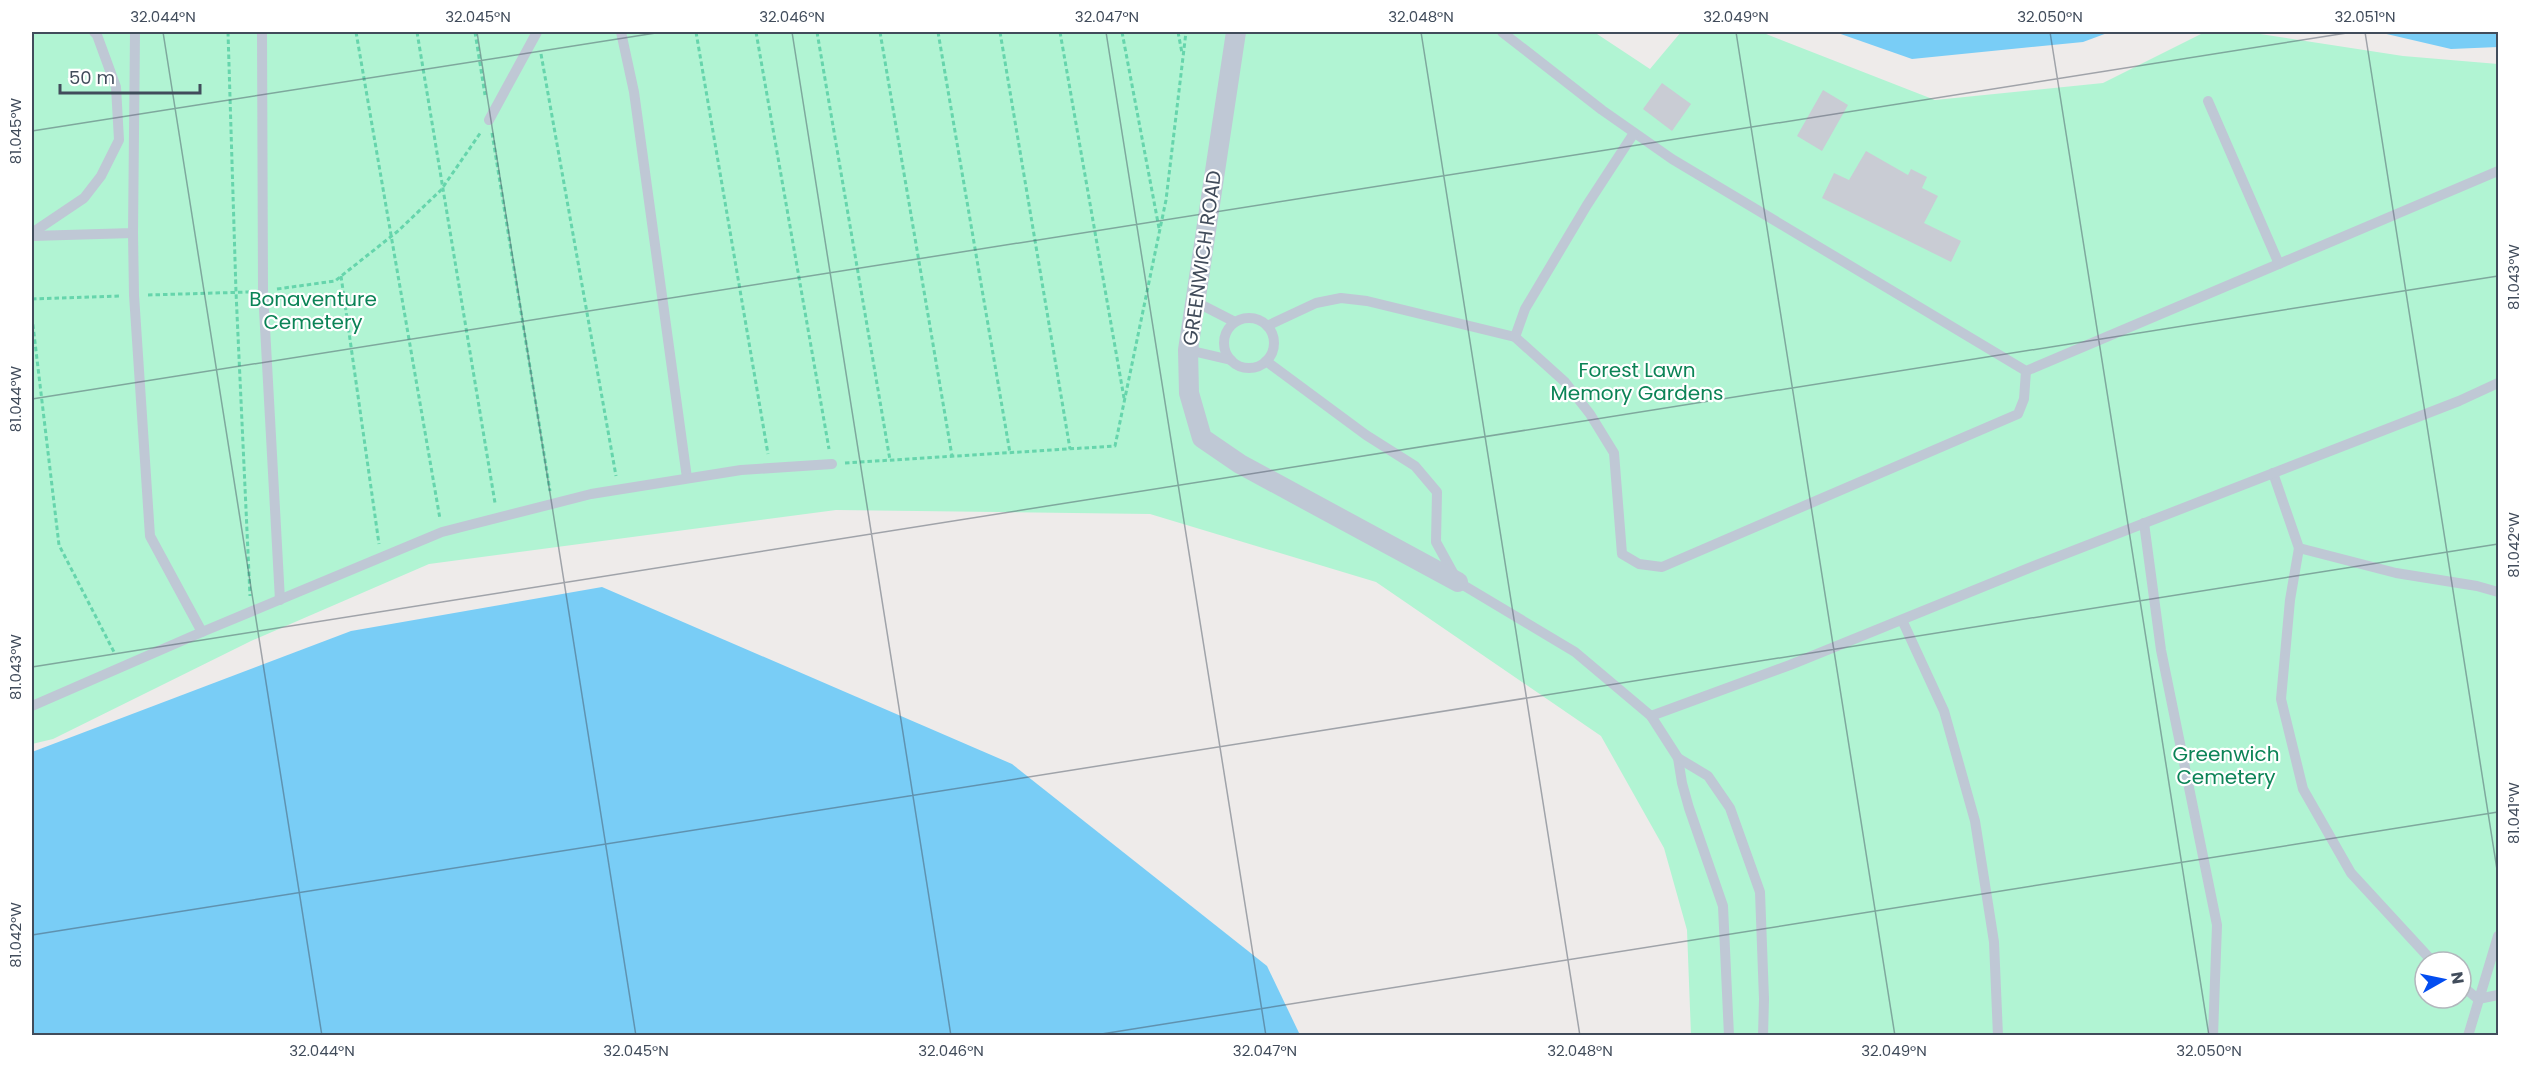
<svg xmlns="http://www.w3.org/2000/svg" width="2530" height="1067" font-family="Poppins,sans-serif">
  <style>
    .green { fill: #b1f4d3; fill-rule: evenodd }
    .water { fill: #79cdf6 }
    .building { fill: #c9ccd4 }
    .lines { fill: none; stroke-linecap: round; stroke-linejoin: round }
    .path { stroke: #66d5ac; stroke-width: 3; stroke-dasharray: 4.5 3; stroke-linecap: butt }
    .lane { stroke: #bfc8d5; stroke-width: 10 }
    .street { stroke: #bfc8d5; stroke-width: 20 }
    .ticks { fill: none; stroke: #414c5b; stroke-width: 1.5; stroke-opacity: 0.45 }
    .labels { text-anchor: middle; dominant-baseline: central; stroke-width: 4.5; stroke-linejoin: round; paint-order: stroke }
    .street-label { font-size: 20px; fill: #414c5b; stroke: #fff }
    .park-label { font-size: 20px; fill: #0b8356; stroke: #fff }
    .neatline { fill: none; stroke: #414c5b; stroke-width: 2 }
    .ticks-label { font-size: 15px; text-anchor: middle; fill: #414c5b }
  </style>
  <rect width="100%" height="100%" fill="#eeebea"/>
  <path class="green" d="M32 32H1594L1650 69 1681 32H1761L1935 100 2103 83 2205 32H2247L2403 56 2498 64V1035H1691L1687 930 1664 848 1601 736 1376 582 1150 514 836 510 429 564 251 641 53 739 32 744ZM2425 962H2461V998H2425Z"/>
  <g class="water">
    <polygon points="1835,32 2110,32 2083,42 1912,59"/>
    <polygon points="2378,32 2498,32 2498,47 2451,49"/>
    <polygon points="602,587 1012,764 1267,966 1300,1035 32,1035 32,752 351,631"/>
  </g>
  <g class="building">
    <polygon points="1662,83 1691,104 1672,131 1643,109"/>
    <polygon points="1823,90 1848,105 1822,151 1797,136"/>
    <polygon points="1866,151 1908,175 1911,169 1927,177 1922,188 1938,196 1924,223 1961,241 1951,262 1822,198 1834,173 1849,180"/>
  </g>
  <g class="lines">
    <g class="path">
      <polyline points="228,32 236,292 250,596"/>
      <polyline points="356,32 440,519"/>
      <polyline points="417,32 495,503"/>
      <polyline points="475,32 485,95"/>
      <polyline points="696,32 768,454"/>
      <polyline points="756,32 829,449"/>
      <polyline points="817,32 890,460"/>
      <polyline points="880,32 952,456"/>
      <polyline points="938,32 1010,453"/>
      <polyline points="1000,32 1070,449"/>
      <polyline points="1060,32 1124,398"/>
      <polyline points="1122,32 1159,228"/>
      <polyline points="1178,32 1182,53"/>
      <polyline points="541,54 616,476"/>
      <polyline points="492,133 550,491"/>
      <polyline points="341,276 379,544"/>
      <polyline points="277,289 335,281 398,231 441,190 481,132"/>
      <polyline points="148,295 249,292"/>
      <polyline points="32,299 120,296"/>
      <polyline points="32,317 59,545 115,654"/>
      <polyline points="845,463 1115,446 1166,200 1186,32"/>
    </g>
    <g class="lane">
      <polyline points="262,32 263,291 280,600"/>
      <polyline points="621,32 634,92 687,478"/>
      <polyline points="1502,32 1602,110 1672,159 2026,371 2498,171"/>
      <polyline points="2208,101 2279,264"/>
      <polyline points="489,120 537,32"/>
      <polyline points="32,233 84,198 101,176 119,140 116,87 97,35 94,32"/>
      <polyline points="32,236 133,233 135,32"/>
      <polyline points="1194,301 1235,322"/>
      <circle cx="1249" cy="343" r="25"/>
      <polyline points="1267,326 1316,303 1341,298 1367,301 1515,337 1565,382 1590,414 1614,453 1622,554 1639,564 1662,567 2018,414 2024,399 2026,371"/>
      <polyline points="1515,337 1525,309 1587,205 1634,133"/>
      <polyline points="1188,350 1231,360"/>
      <polyline points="1266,361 1366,435 1415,466 1437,492 1436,542 1458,582 1575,652 1651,716 1678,758 1682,783 1689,808 1723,906 1729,1036"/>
      <polyline points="2273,473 2299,548 2396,573 2477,586 2498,592"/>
      <polyline points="2144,523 2161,650 2217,925 2213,1036"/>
      <polyline points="2299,548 2290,600 2281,699 2303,789 2351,873 2433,962"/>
      <polyline points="1902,620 1944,711 1975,821 1994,942 1998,1036"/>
      <polyline points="202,632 442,532 591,494 741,470 832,464"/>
      <polyline points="32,706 202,632 150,536 134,295 133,233"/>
      <polyline points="1651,716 1790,665 2034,566 2459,401 2498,383"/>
      <polyline points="1678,758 1708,776 1730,808 1760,892 1764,999 1763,1036"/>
      <polyline points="2461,985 2478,999 2498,995"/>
      <polyline points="2468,1036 2498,936"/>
    </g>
    <polyline class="street" points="1236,32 1188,350 1189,393 1202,438 1240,464 1458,582"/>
  </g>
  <path class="ticks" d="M163 32 322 1036M477 32 636 1036M792 32 951 1036M1106 32 1266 1036M1421 32 1580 1036M1736 32 1895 1036M2050 32 2209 1036M2365 32 2498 876M32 131 662 32M32 399 2353 32M32 667 2498 276M32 935 2498 544M1089 1036 2498 812"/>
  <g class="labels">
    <g class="street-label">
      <text transform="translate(1202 258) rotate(-82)">GREENWICH ROAD</text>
    </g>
    <g class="park-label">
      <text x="313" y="299">Bonaventure<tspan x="313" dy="23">Cemetery</tspan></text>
      <text x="1637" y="370">Forest Lawn<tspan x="1637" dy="23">Memory Gardens</tspan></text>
      <text x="2226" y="754">Greenwich<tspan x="2226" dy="23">Cemetery</tspan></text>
    </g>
  </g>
  <rect width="2530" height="1067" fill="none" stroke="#ffffff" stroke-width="66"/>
  <g transform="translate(2443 980) rotate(81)"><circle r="28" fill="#ffffff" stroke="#b3b7bd" stroke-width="1.5"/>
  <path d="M0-4.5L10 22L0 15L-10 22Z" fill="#034df0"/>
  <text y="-9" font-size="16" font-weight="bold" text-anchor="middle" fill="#414c5b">N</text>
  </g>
  <path d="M60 84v9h140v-9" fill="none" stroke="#414c5b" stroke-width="3"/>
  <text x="69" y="84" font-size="18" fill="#414c5b" stroke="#ffffff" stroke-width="4.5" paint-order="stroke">50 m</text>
  <rect x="33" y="33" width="2464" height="1001" class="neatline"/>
  <g class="ticks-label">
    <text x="163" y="22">32.044°N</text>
    <text x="478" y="22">32.045°N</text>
    <text x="792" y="22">32.046°N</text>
    <text x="1107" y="22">32.047°N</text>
    <text x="1421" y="22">32.048°N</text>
    <text x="1736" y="22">32.049°N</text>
    <text x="2050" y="22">32.050°N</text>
    <text x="2365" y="22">32.051°N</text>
    <text transform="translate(16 131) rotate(-90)" y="5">81.045°W</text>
    <text transform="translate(2514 277) rotate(-90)" y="5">81.043°W</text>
    <text transform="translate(16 399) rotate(-90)" y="5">81.044°W</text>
    <text transform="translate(2514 545) rotate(-90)" y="5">81.042°W</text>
    <text transform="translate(16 667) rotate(-90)" y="5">81.043°W</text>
    <text transform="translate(2514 813) rotate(-90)" y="5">81.041°W</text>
    <text transform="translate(16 935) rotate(-90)" y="5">81.042°W</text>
    <text x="322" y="1056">32.044°N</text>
    <text x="636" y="1056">32.045°N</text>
    <text x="951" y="1056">32.046°N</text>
    <text x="1265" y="1056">32.047°N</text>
    <text x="1580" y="1056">32.048°N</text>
    <text x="1894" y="1056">32.049°N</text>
    <text x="2209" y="1056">32.050°N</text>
  </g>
</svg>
